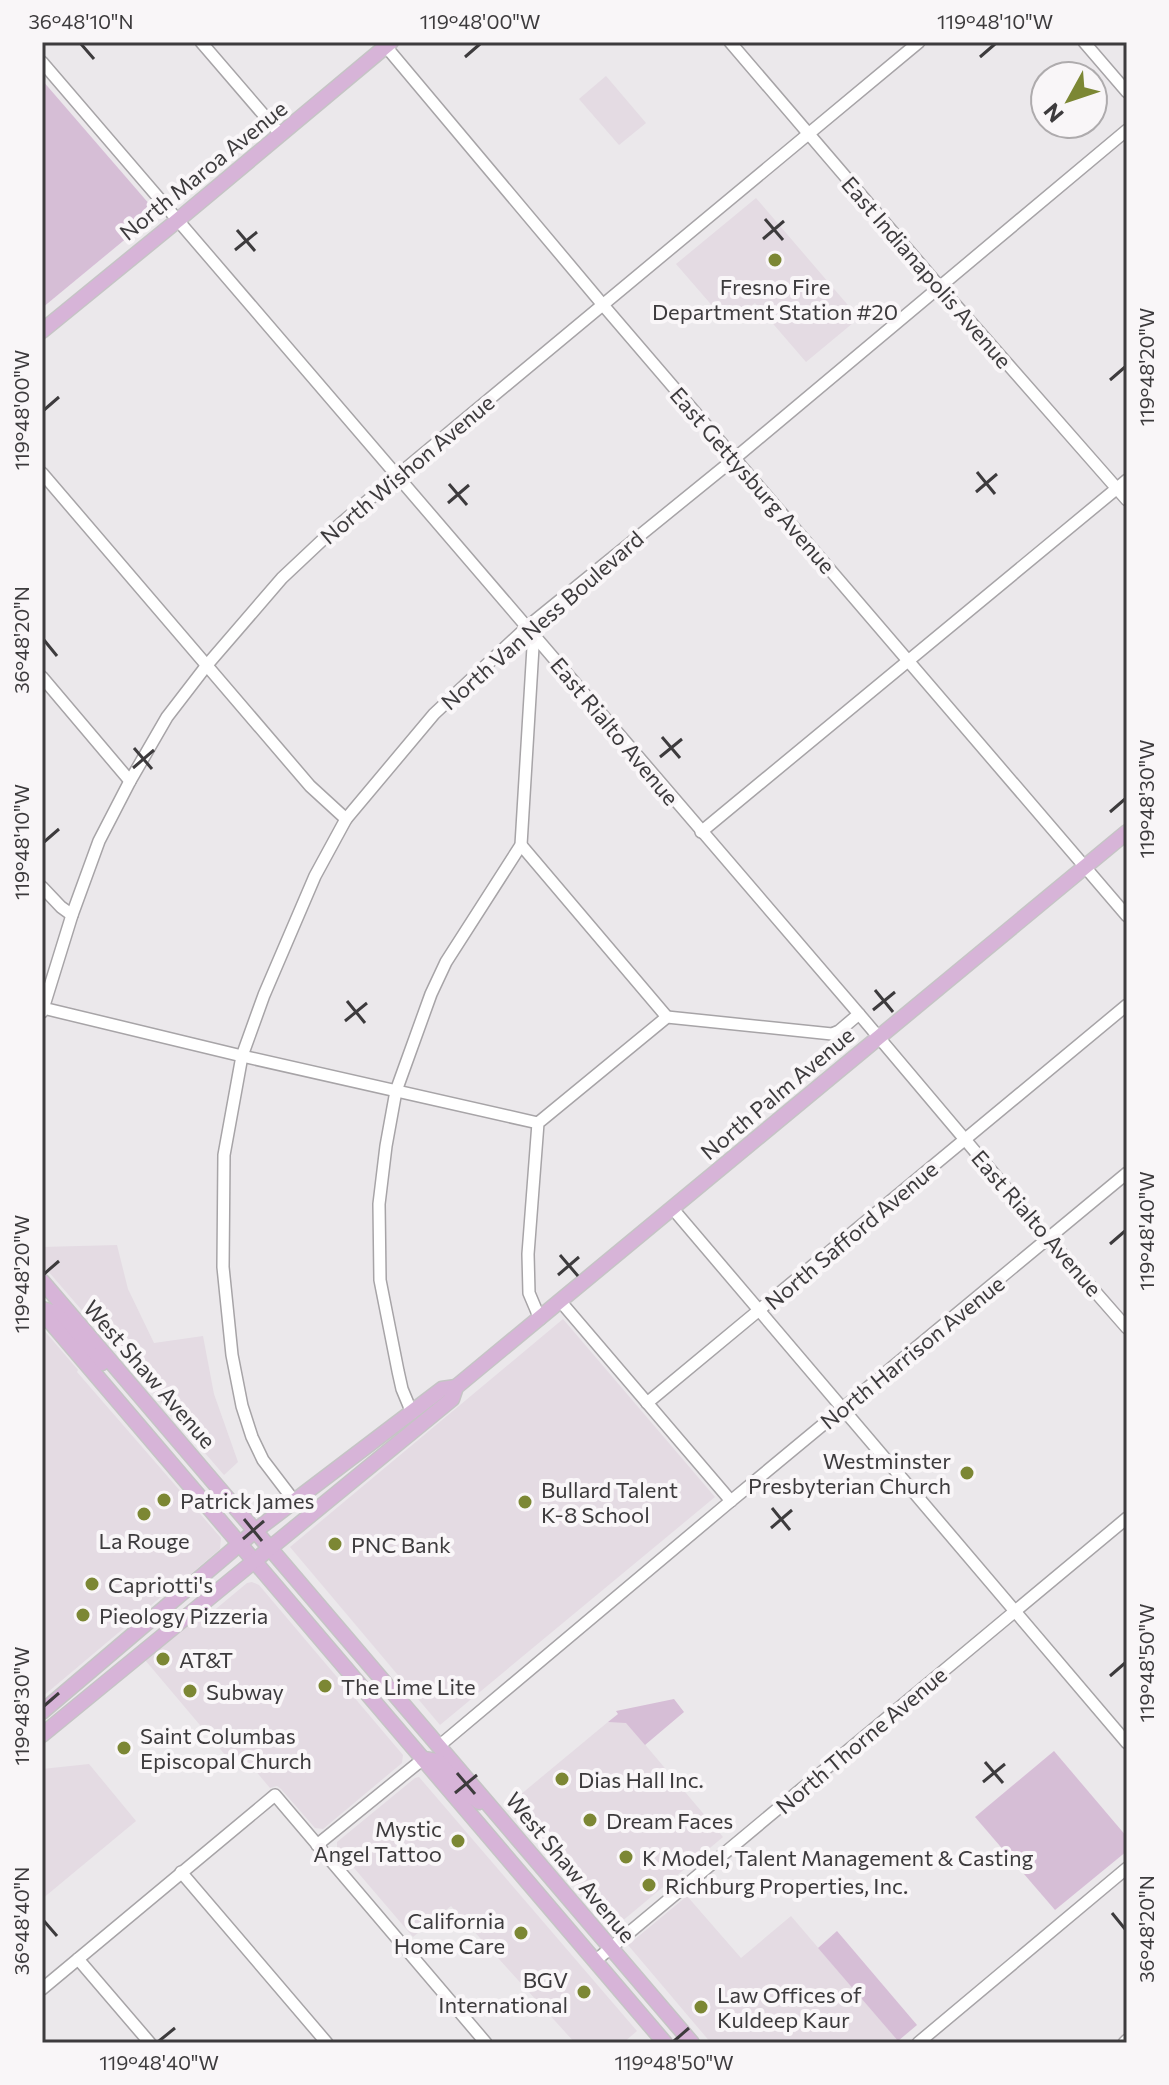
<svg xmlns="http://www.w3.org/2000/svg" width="1169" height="2085" font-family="Commissioner,sans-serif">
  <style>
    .built { fill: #e4dbe3 }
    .green { fill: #d6bed6 }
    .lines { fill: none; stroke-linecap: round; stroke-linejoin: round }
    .minor-casing { stroke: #a7a4a7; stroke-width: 14 }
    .major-casing { stroke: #c5c4c5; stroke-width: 17 }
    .minor { stroke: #fff; stroke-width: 11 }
    .major { stroke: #d7b4d8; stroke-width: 14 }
    .ticks { fill: none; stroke: #3d3b3d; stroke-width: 3 }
    .poi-dot { fill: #7c8734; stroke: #f9f6f8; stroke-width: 3 }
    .labels { text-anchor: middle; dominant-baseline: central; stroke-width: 8; stroke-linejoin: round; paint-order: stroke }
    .street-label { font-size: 22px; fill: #3d3b3d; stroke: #f9f6f8 }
    .poi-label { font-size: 22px; fill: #3d3b3d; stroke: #f9f6f8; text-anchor: start }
    .neatline { fill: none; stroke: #3d3b3d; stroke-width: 3 }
    .ticks-label { font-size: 20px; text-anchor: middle; fill: #3d3b3d }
  </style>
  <rect width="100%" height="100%" fill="#ebe8eb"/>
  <g class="built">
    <polygon points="606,76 646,123 619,145 579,99"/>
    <polygon points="756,198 859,318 806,362 755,303 728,324 676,264"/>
    <polygon points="117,1245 128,1289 154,1343 203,1336 214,1394 238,1462 224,1475 42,1264 42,1247"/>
    <polygon points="563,1319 715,1497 440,1725 290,1547"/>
    <polygon points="42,1328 78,1370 77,1372 221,1538 220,1549 179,1584 174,1583 163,1592 162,1596 42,1697"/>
    <polygon points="252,1582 259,1585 403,1755 402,1763 323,1829 315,1828 281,1789 277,1786 270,1788 248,1762 232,1763 145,1660 186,1625 205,1618 247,1583"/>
    <polygon points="608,1722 626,1722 723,1837 615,1927 612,1927 508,1805"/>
    <polygon points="89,1764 136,1821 42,1899 42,1769"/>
    <polygon points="419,1777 637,2031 623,2043 575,2043 451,1906 413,1937 337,1848 337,1842 415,1778"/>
    <polygon points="687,1896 741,1958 791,1916 898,2041 896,2043 711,2043 628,1945"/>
  </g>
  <g class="green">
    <polygon points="42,80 157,213 42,308"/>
    <polygon points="674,1699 684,1712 645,1745 626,1723 608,1722 618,1714 616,1711"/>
    <polygon points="1054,1751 1127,1837 1127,1851 1055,1910 975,1817"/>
    <polygon points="837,1931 917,2025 898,2041 818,1948"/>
  </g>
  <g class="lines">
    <defs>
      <g id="minor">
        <polyline points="201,42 281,135"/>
        <polyline points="730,42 939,286 1127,500"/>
        <polyline points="1084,42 1127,92"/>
        <polyline points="383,43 603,305 1127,916"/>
        <polyline points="42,62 859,1014 1049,1239 1127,1328"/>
        <polyline points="42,473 310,786 346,819"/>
        <polyline points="42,677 130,781"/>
        <polyline points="701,832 1127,480"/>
        <polyline points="521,845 667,1017"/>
        <polyline points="42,887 61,907 72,915"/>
        <polyline points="43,1008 242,1056 538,1123"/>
        <polyline points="42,1012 72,915 99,841 130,781 167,717 207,665 282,578 332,531 398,475 919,42"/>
        <polyline points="673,1209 1127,1743"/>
        <polyline points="561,1302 731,1501"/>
        <polyline points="540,1319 529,1293 528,1254 538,1123 667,1017 832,1034 839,1031 859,1014"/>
        <polyline points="647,1403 1127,1005"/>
        <polyline points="412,1413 402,1389 398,1371 380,1280 379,1204 386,1146 396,1091 431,994 446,962 521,845 533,647 528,632"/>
        <polyline points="295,1502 263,1460 252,1437 242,1406 232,1355 223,1267 224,1155 242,1056 264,995 315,876 346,819 434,714 527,627 734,459 1127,130"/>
        <polyline points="439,1746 726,1505 1127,1173"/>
        <polyline points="317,1845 423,1759"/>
        <polyline points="181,1872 327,2043"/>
        <polyline points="78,1959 150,2043"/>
        <polyline points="595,1961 1127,1518"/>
        <polyline points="42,1989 275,1795 486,2043"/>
        <polyline points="918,2043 1127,1868"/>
        <polyline points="1124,2043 1127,2040"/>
      </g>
      <g id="major">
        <polyline points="42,331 178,220 391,42"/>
        <polyline points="42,1281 692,2043"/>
        <polyline points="42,1309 56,1313 97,1361 102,1363"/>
        <polyline points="42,1312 665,2043"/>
        <polyline points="42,1712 255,1531 442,1389 456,1387"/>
        <polyline points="42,1735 452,1399 456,1387 1127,832"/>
        <polyline points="423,1759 438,1761 463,1790 479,1802"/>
      </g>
    </defs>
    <use href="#minor" class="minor-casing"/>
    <use href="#major" class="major-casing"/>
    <use href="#minor" class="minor"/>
    <use href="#major" class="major"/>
  </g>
  <path class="ticks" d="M81 44 94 59M465 57 480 44M980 57 995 44M765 219 783 240M237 230 255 251M763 239 784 221M235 250 257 232M1110 380 1125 367M44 410 59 397M977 472 995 494M449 484 467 505M976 492 997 474M448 503 469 485M44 640 57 656M662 737 680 758M134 748 152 769M660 757 682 739M133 768 154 750M1110 812 1125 799M44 842 59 829M875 990 893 1012M347 1001 365 1023M873 1010 895 992M345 1021 367 1003M1110 1244 1125 1231M560 1255 578 1276M44 1274 59 1261M558 1275 579 1257M772 1508 790 1530M244 1519 262 1541M771 1528 792 1510M243 1539 264 1521M1110 1676 1125 1663M44 1706 59 1693M985 1762 1003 1783M457 1773 475 1794M983 1782 1005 1764M455 1793 477 1775M1112 1913 1125 1929M44 1921 57 1936M159 2041 175 2028M674 2041 689 2028"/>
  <g class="poi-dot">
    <circle cx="775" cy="260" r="8"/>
    <circle cx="967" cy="1473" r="8"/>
    <circle cx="164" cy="1500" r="8"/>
    <circle cx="525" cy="1502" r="8"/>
    <circle cx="144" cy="1514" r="8"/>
    <circle cx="335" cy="1544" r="8"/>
    <circle cx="92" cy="1584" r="8"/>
    <circle cx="83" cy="1615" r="8"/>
    <circle cx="163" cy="1659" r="8"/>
    <circle cx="325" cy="1686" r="8"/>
    <circle cx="190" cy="1691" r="8"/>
    <circle cx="124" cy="1748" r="8"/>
    <circle cx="562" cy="1779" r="8"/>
    <circle cx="590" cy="1820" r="8"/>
    <circle cx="458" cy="1841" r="8"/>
    <circle cx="626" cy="1857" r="8"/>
    <circle cx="649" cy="1885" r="8"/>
    <circle cx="521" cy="1933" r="8"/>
    <circle cx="584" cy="1992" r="8"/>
    <circle cx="701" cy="2007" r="8"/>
  </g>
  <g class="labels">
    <g class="street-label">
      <text transform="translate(203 170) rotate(-39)">North Maroa Avenue</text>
      <text transform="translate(927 272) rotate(49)">East Indianapolis Avenue</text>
      <text transform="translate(407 469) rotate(-40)">North Wishon Avenue</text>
      <text transform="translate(753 480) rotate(49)">East Gettysburg Avenue</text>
      <text transform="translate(542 620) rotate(-41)">North Van Ness Boulevard</text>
      <text transform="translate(615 731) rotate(50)">East Rialto Avenue</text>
      <text transform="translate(777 1093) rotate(-40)">North Palm Avenue</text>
      <text transform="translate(1037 1223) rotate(49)">East Rialto Avenue</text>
      <text transform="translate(851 1235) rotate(-40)">North Safford Avenue</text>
      <text transform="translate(912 1352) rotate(-39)">North Harrison Avenue</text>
      <text transform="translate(150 1374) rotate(49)">West Shaw Avenue</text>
      <text transform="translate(861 1740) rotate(-40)">North Thorne Avenue</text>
      <text transform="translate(571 1867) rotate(50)">West Shaw Avenue</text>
    </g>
    <g class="poi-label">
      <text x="775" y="286" text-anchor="middle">Fresno Fire<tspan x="775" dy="25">Department Station #20</tspan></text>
      <text x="951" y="1460" text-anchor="end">Westminster<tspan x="951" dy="25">Presbyterian Church</tspan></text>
      <text x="541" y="1489">Bullard Talent<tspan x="541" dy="25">K-8 School</tspan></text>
      <text x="180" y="1500">Patrick James</text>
      <text x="144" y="1540" text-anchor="middle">La Rouge</text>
      <text x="351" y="1544">PNC Bank</text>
      <text x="108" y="1584">Capriotti's</text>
      <text x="99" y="1615">Pieology Pizzeria</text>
      <text x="179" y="1659">AT&amp;T</text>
      <text x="341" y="1686">The Lime Lite</text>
      <text x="206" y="1691">Subway</text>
      <text x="140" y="1735">Saint Columbas<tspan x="140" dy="25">Episcopal Church</tspan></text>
      <text x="578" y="1779">Dias Hall Inc.</text>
      <text x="606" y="1820">Dream Faces</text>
      <text x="442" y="1828" text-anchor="end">Mystic<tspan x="442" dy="25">Angel Tattoo</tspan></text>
      <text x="642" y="1857">K Model, Talent Management &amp; Casting</text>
      <text x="665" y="1885">Richburg Properties, Inc.</text>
      <text x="505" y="1920" text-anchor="end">California<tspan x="505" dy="25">Home Care</tspan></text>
      <text x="568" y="1979" text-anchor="end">BGV<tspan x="568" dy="25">International</tspan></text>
      <text x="717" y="1994">Law Offices of<tspan x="717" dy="25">Kuldeep Kaur</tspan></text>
    </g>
  </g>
  <rect width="1169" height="2085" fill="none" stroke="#f9f6f8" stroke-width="88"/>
  <g transform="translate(1069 100) rotate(230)"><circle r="38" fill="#f9f6f8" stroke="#aeabad" stroke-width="2"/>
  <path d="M0-6L14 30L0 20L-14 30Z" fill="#7c8734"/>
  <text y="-12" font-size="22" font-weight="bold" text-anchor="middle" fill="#3d3b3d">N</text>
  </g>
  <rect x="44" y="44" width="1081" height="1997" class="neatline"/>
  <g class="ticks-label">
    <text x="81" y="29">36°48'10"N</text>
    <text x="480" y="29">119°48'00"W</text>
    <text x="995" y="29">119°48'10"W</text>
    <text transform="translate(1147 367) rotate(-90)" y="7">119°48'20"W</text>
    <text transform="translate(22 410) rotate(-90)" y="7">119°48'00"W</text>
    <text transform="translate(22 640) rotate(-90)" y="7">36°48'20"N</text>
    <text transform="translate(1147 799) rotate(-90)" y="7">119°48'30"W</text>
    <text transform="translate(22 842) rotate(-90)" y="7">119°48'10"W</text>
    <text transform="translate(1147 1231) rotate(-90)" y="7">119°48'40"W</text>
    <text transform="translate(22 1274) rotate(-90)" y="7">119°48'20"W</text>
    <text transform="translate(1147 1663) rotate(-90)" y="7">119°48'50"W</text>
    <text transform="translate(22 1706) rotate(-90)" y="7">119°48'30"W</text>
    <text transform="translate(22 1921) rotate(-90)" y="7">36°48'40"N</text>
    <text transform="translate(1147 1929) rotate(-90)" y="7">36°48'20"N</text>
    <text x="159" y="2070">119°48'40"W</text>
    <text x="674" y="2070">119°48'50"W</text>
  </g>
</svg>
